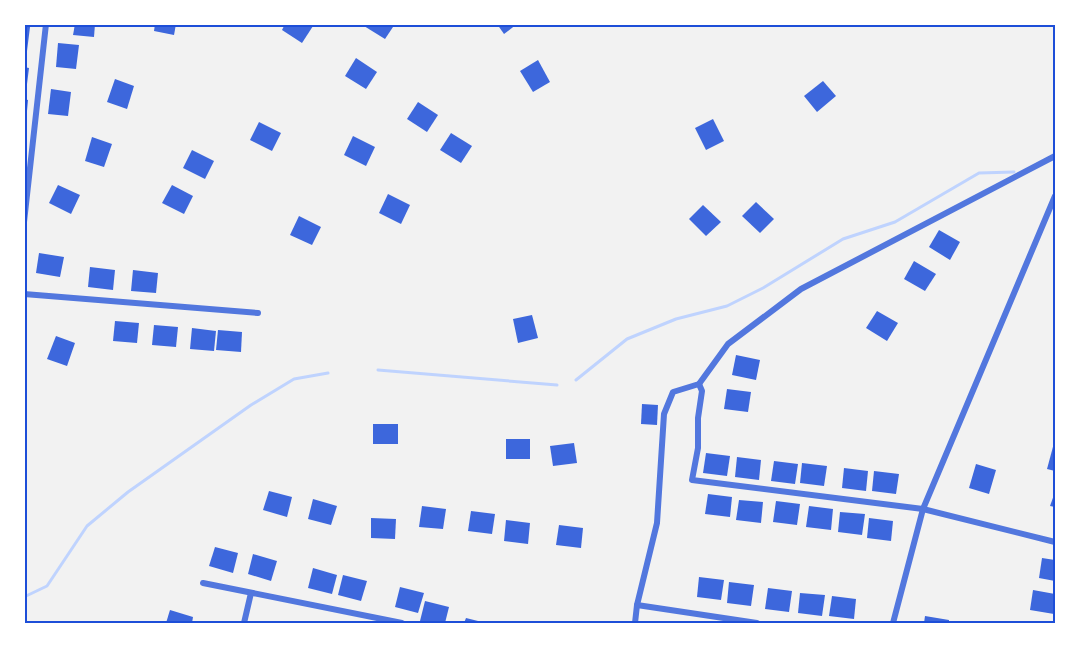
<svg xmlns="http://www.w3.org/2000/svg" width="1079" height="647" font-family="'Fira Sans',sans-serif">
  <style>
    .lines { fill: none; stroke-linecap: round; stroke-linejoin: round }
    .stream { stroke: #bfd3fe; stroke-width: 3 }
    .building { fill: #3d67dc }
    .minor { stroke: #5277de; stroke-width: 6 }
    .neatline { fill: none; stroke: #1d4ed8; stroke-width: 2 }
  </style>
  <rect width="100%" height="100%" fill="#f2f2f2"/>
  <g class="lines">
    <g class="stream">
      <polyline points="378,370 557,385"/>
      <polyline points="576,380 627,339 676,319 727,306 763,288 843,239 895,222 979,173 1014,172"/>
      <polyline points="24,597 47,586 87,526 128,492 251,405 294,379 328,373"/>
    </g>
  </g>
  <g class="building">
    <polygon points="75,24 95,24 94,37 73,35"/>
    <polygon points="155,24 176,24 174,35 154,31"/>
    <polygon points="285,24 310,24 313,26 302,43 282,30"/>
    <polygon points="365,24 395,24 385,39 364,26"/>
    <polygon points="497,24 517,24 504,34"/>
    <polygon points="24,27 30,27 27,51 24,51"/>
    <polygon points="58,43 79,45 76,69 56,67"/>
    <polygon points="356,58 377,72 366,89 345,76"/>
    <polygon points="538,60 550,82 533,92 520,71"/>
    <polygon points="24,67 29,68 26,92 24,91"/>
    <polygon points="115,79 134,86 127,109 107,102"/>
    <polygon points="823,81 836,96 817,112 804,96"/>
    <polygon points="51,89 71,92 68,116 48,114"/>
    <polygon points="24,99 28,100 26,122 24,122"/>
    <polygon points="418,102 438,115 427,132 407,119"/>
    <polygon points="713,119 724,141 706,150 695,128"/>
    <polygon points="259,122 281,133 272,151 250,140"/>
    <polygon points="451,133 472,146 461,163 440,150"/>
    <polygon points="353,136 375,147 366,166 344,155"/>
    <polygon points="92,137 112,144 104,167 85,161"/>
    <polygon points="192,150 214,161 205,179 183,168"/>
    <polygon points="58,185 80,195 71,214 49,203"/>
    <polygon points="172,185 193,196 184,214 162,203"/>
    <polygon points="388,194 410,205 401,224 379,213"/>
    <polygon points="756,202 774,219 760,233 742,216"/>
    <polygon points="703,205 721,222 706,236 689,219"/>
    <polygon points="299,216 321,227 312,245 290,235"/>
    <polygon points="939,230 960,242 950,260 929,247"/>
    <polygon points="39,253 64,257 60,277 36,273"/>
    <polygon points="914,261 936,274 925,291 904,279"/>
    <polygon points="90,267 115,270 113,290 88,287"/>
    <polygon points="133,270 158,273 156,293 131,291"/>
    <polygon points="877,311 898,323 887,341 866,328"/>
    <polygon points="532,315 538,338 518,343 513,319"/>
    <polygon points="115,321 139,323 137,343 113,341"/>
    <polygon points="154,325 178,327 176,347 152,345"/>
    <polygon points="192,328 216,331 214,351 190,349"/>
    <polygon points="218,330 242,332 241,352 216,350"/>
    <polygon points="56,336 75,343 67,366 47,359"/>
    <polygon points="736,355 760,360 756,380 732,375"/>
    <polygon points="727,389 751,392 748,412 724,409"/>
    <polygon points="642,404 658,405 657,425 641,424"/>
    <rect x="373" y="424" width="25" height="20"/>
    <rect x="506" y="439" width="24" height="20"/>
    <polygon points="574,443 577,463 553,466 550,446"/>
    <polygon points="1054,443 1055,443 1055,471 1047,469"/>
    <polygon points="706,453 730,456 727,476 703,473"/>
    <polygon points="737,457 761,460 759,480 735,477"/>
    <polygon points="774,461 798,464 795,484 771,481"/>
    <polygon points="802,463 827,466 824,486 800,483"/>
    <polygon points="976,464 996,470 989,494 969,488"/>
    <polygon points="844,468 868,471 866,491 842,488"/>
    <polygon points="874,471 899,474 896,494 872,491"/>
    <polygon points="269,491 292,497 287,517 263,510"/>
    <polygon points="1055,492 1055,507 1050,506"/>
    <polygon points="708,494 732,497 730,517 705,514"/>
    <polygon points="313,499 337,506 331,525 308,519"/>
    <polygon points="739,500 763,502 761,523 736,520"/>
    <polygon points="776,501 800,504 797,525 773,522"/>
    <polygon points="422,506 446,509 443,529 419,527"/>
    <polygon points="809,506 833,509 831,530 806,527"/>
    <polygon points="471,511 495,514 492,534 468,531"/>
    <polygon points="840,512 865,514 862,535 838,532"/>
    <polygon points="371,518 396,519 395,539 371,538"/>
    <polygon points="869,518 893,521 891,541 867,538"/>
    <polygon points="506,520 530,523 528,544 504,541"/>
    <polygon points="559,525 583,528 581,548 556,545"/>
    <polygon points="215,547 238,553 233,573 209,566"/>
    <polygon points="253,554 277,561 271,581 248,574"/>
    <polygon points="1042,558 1055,560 1055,581 1039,578"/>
    <polygon points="313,568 337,575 332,594 308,588"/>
    <polygon points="343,575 367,581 361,601 338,595"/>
    <polygon points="699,577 724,580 721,600 697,597"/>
    <polygon points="729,582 754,585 751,606 727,603"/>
    <polygon points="400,587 424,593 418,613 395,607"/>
    <polygon points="768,588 792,591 789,612 765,609"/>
    <polygon points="1033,590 1055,594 1054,614 1030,610"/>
    <polygon points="800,593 825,595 822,616 798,613"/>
    <polygon points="832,596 856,599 854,619 829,616"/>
    <polygon points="425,601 449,607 445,623 420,621"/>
    <polygon points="170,610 193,617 192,623 166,623"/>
    <polygon points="925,616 949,620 949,623 924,623"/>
    <polygon points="466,618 482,622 482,623 464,623"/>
  </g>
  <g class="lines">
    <g class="minor">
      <polyline points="24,222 46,24"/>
      <polyline points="24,294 258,313"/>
      <polyline points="699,384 702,391 698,418 698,448 692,480 923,509 1055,542"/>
      <polyline points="203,583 402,623"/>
      <polyline points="637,605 757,623"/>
      <polyline points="244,623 251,593"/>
      <polyline points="635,623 637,605 657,523 664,414 673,392 699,384 728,344 801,289 1055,156"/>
      <polyline points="893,623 923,509 1055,196"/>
    </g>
  </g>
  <rect width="1079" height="647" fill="none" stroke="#ffffff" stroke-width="51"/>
  <rect x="26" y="26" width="1028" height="596" class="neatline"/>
</svg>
